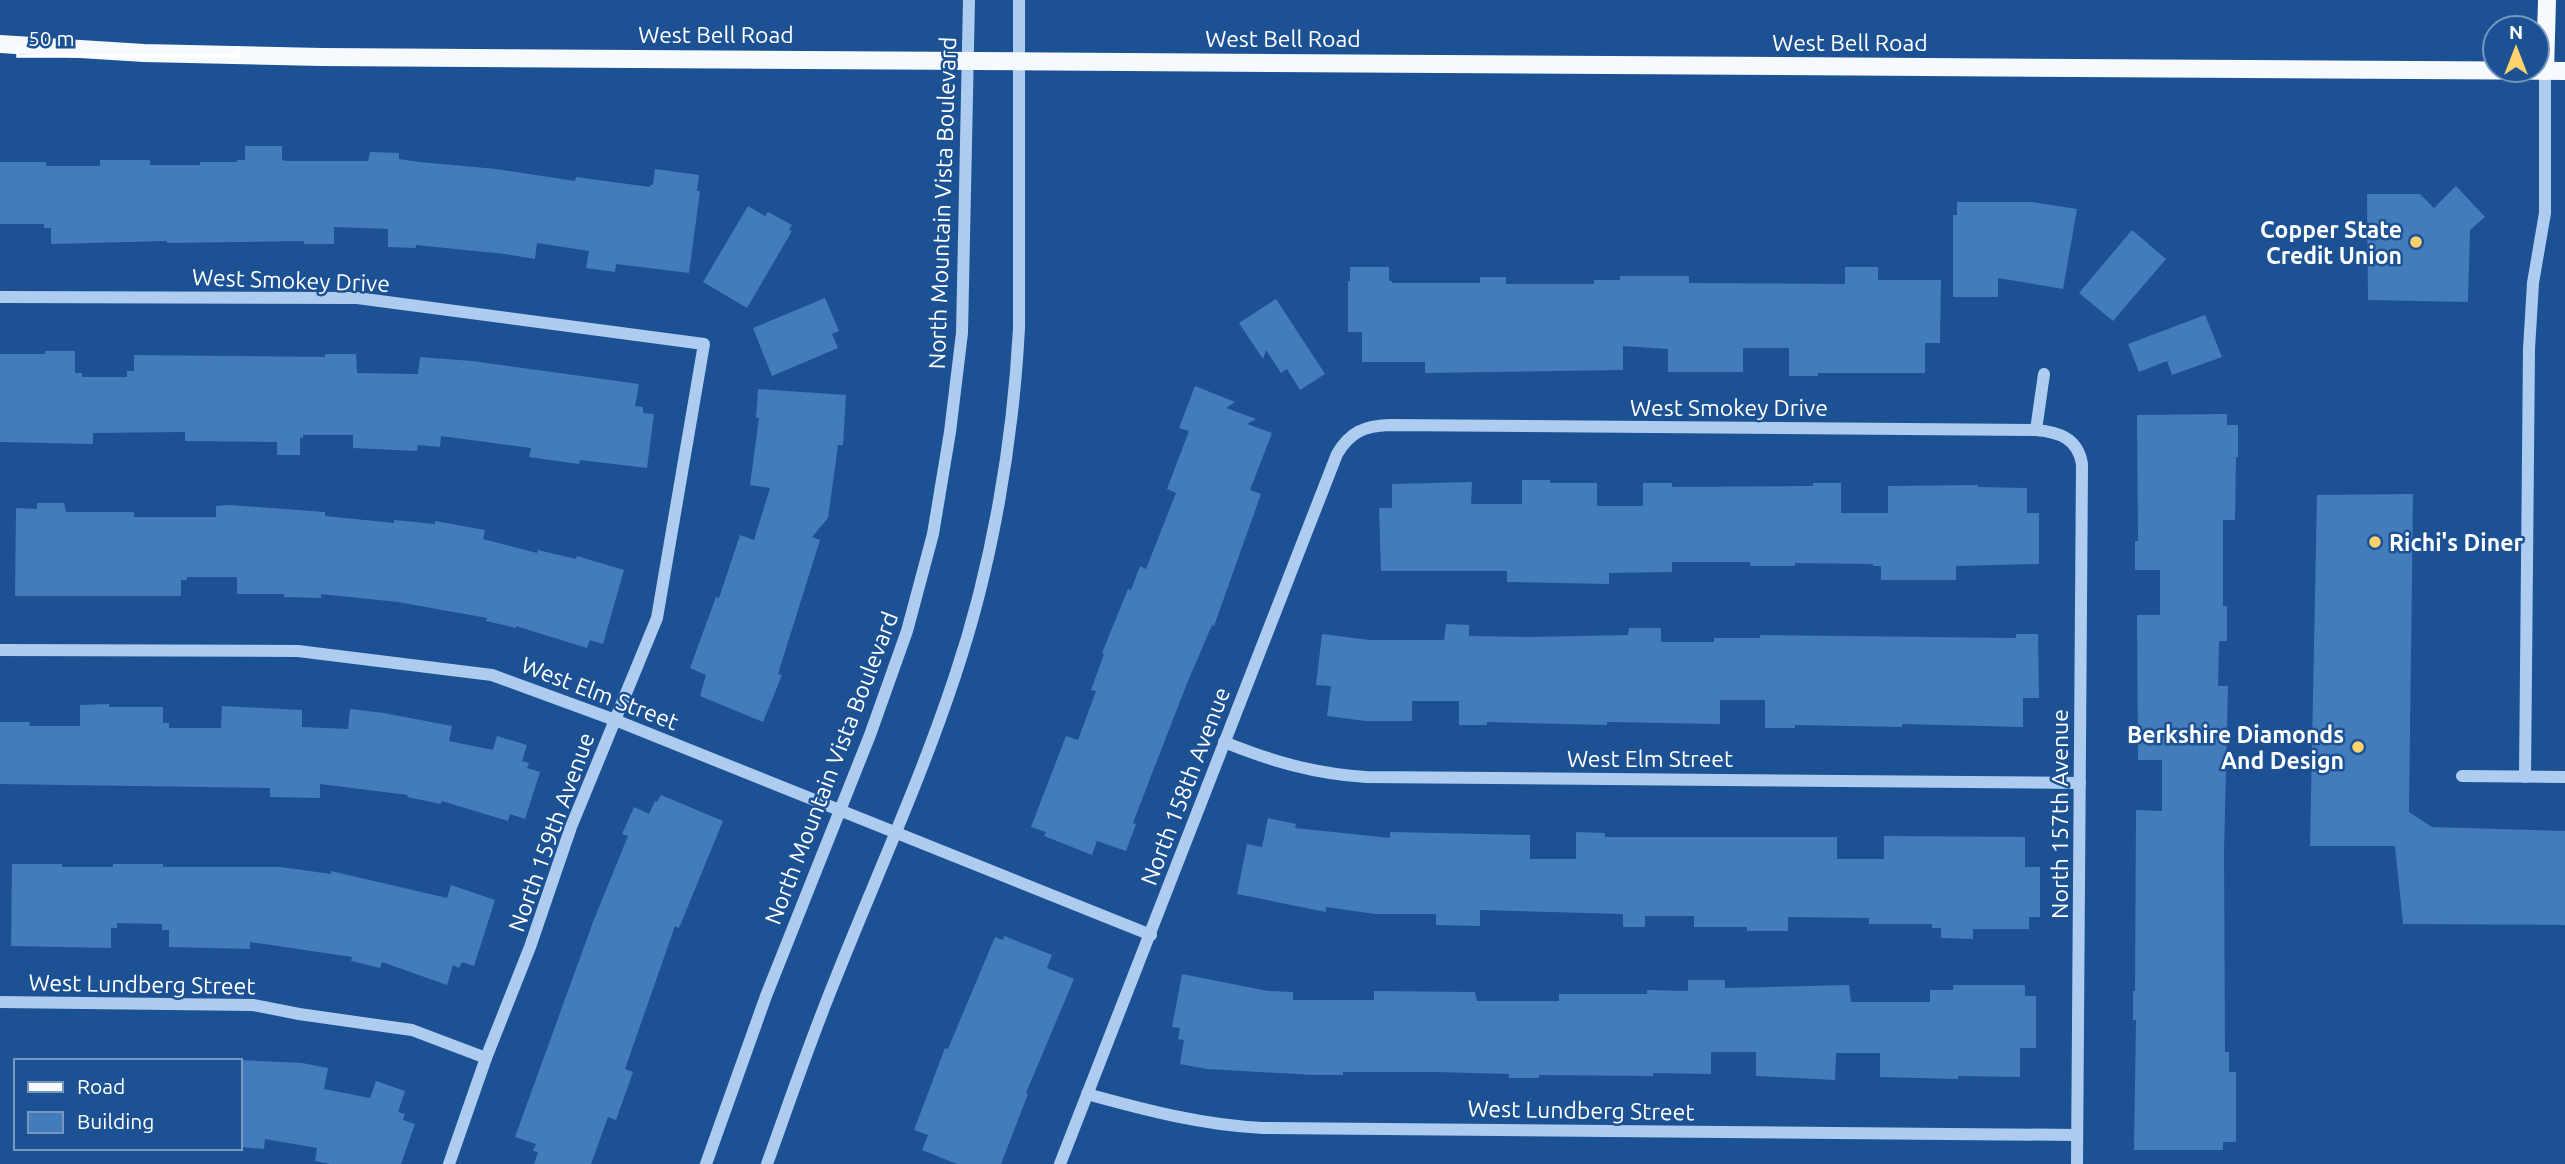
<svg xmlns="http://www.w3.org/2000/svg" width="2565" height="1164" font-family="Ubuntu,sans-serif">
  <style>
    .building { fill: #447bbb }
    .lines { fill: none; stroke-linecap: round; stroke-linejoin: round }
    .minor { stroke: #aeccef; stroke-width: 12 }
    .major { stroke: #f6faff; stroke-width: 18 }
    .poi-dot { fill: #ffd26c; stroke: #1c5294; stroke-width: 2.5 }
    .labels { text-anchor: middle; dominant-baseline: central; stroke-width: 5; stroke-linejoin: round; paint-order: stroke }
    .street-label { font-size: 23px; fill: #fff; stroke: #1c5294 }
    .poi-label { font-size: 23px; font-weight: bold; fill: #fff; stroke: #1c5294; text-anchor: end }
  </style>
  <rect width="100%" height="100%" fill="#1c5294"/>
  <g class="building">
    <polygon points="245,146 282,146 282,160 287,161 368,161 370,152 399,153 399,159 419,162 496,169 575,181 576,177 650,187 650,185 653,185 655,169 699,175 697,191 700,191 689,273 616,264 615,272 586,268 589,251 537,243 535,259 505,254 416,245 416,248 388,247 388,229 334,227 334,244 304,244 304,241 167,243 167,241 51,244 51,228 44,228 44,224 0,224 0,162 46,162 46,166 100,166 100,160 150,160 150,165 200,165 200,162 237,162 237,160 245,160"/>
    <polygon points="2456,186 2485,217 2470,230 2468,302 2368,300 2367,194 2420,194 2434,208"/>
    <polygon points="1957,202 2032,202 2077,209 2063,289 1998,278 1998,297 1953,297 1953,215 1957,215"/>
    <polygon points="748,206 765,216 768,212 792,225 789,230 792,231 747,308 703,282"/>
    <polygon points="2132,230 2166,259 2113,321 2079,293"/>
    <polygon points="1350,267 1389,267 1389,281 1392,281 1392,283 1480,283 1480,277 1506,277 1506,284 1594,284 1594,280 1620,280 1620,276 1689,276 1689,283 1845,284 1845,267 1878,267 1878,280 1941,280 1940,343 1925,343 1925,373 1818,373 1818,376 1789,376 1789,348 1743,348 1743,372 1668,372 1668,349 1623,346 1623,370 1425,373 1425,362 1362,362 1362,332 1348,332 1348,281 1350,281"/>
    <polygon points="825,298 839,331 832,334 838,348 772,376 753,328"/>
    <polygon points="1276,299 1325,374 1300,390 1287,369 1281,373 1266,350 1263,359 1239,323"/>
    <polygon points="2205,315 2222,357 2172,375 2167,361 2139,372 2128,344"/>
    <polygon points="45,351 75,351 75,373 82,373 82,377 127,377 127,371 134,371 134,355 325,357 325,354 356,354 357,373 418,374 420,357 472,361 639,384 635,406 643,407 643,413 654,414 647,468 580,460 579,464 529,457 531,448 441,436 440,447 418,445 417,451 353,448 353,435 303,435 303,438 300,438 300,455 277,455 277,442 185,441 185,432 93,433 93,444 0,442 0,354 45,354"/>
    <polygon points="1195,386 1235,402 1226,408 1256,419 1247,424 1272,433 1250,490 1261,494 1214,626 1212,625 1188,681 1151,776 1133,823 1136,824 1126,851 1097,841 1092,855 1044,836 1046,832 1031,827 1066,736 1078,740 1096,691 1091,690 1104,654 1102,653 1128,589 1131,590 1140,566 1146,569 1176,493 1167,489 1189,431 1179,428"/>
    <polygon points="758,389 846,395 843,445 838,445 828,518 812,537 820,540 778,674 782,675 763,722 700,696 706,675 690,668 716,597 719,598 740,535 754,540 770,488 750,485 759,418 756,418"/>
    <polygon points="2227,414 2227,425 2238,425 2238,457 2236,457 2235,520 2223,520 2223,606 2227,606 2227,641 2219,641 2218,686 2228,686 2224,851 2225,1052 2229,1052 2229,1072 2236,1072 2236,1142 2223,1142 2223,1150 2134,1150 2136,1020 2133,1020 2133,991 2135,991 2136,810 2162,811 2162,760 2138,760 2137,615 2160,615 2160,570 2135,570 2135,541 2138,541 2137,415"/>
    <polygon points="1522,480 1550,480 1550,483 1597,483 1597,506 1643,506 1643,483 1672,483 1672,487 1813,486 1813,483 1841,483 1841,513 1888,513 1888,486 1978,485 1978,487 2027,488 2027,513 2039,513 2039,564 1956,566 1956,580 1881,580 1881,566 1873,566 1873,564 1795,563 1795,566 1750,566 1750,562 1672,562 1672,572 1609,573 1609,584 1507,582 1507,571 1381,571 1379,508 1392,508 1392,484 1472,482 1471,504 1522,504"/>
    <polygon points="2413,494 2409,812 2432,827 2565,831 2565,925 2403,924 2395,846 2310,846 2317,495"/>
    <polygon points="37,503 64,503 66,512 134,512 134,517 216,517 216,506 230,505 325,512 325,516 394,523 394,520 435,524 435,521 485,530 483,539 537,553 538,550 576,559 577,556 624,570 603,644 590,640 587,648 516,626 516,628 486,621 487,618 398,602 321,594 321,598 284,597 284,594 237,594 237,577 187,577 187,580 181,580 181,596 15,596 16,508 37,509"/>
    <polygon points="1446,624 1469,625 1469,636 1531,637 1628,635 1629,628 1661,628 1661,642 1714,642 1714,638 1760,638 1760,635 2016,638 2016,634 2038,634 2039,698 2023,698 2023,727 1902,724 1902,727 1795,725 1795,728 1765,728 1765,700 1720,700 1720,724 1607,722 1607,725 1487,722 1487,725 1459,725 1459,701 1412,701 1412,721 1366,721 1327,716 1331,686 1316,685 1322,634 1370,640 1444,640"/>
    <polygon points="109,704 109,707 163,707 163,723 169,723 169,728 221,728 222,706 302,710 302,727 348,729 350,709 384,713 452,726 449,741 493,750 497,736 527,745 522,761 529,763 527,768 540,772 525,819 510,814 508,821 442,801 441,804 407,797 408,795 320,784 320,798 270,797 270,788 0,784 0,722 30,722 29,726 80,726 80,705"/>
    <polygon points="661,795 723,821 679,928 675,926 625,1069 633,1072 616,1120 608,1117 591,1164 534,1164 538,1152 533,1151 536,1144 515,1137 593,922 628,836 622,834 634,807 649,814 655,801 657,802"/>
    <polygon points="1268,818 1296,824 1295,828 1390,838 1390,832 1530,835 1530,859 1576,859 1576,832 1605,833 1605,837 1837,837 1837,859 1884,859 1884,836 2025,837 2025,867 2040,867 2040,917 2029,917 2029,929 1973,929 1973,939 1941,938 1941,928 1932,928 1932,924 1869,924 1869,918 1788,917 1788,931 1747,931 1747,927 1694,927 1694,916 1645,916 1645,927 1623,927 1623,914 1480,910 1480,926 1436,925 1436,914 1375,914 1326,907 1326,912 1237,894 1247,844 1262,847"/>
    <polygon points="12,864 62,864 62,867 113,867 113,864 163,864 163,867 280,867 331,874 331,871 447,898 451,885 495,900 474,966 462,962 459,968 453,965 447,985 382,962 380,968 351,961 352,957 250,942 250,949 169,947 169,930 162,930 162,924 117,923 117,928 111,928 111,948 11,946"/>
    <polygon points="1004,936 1052,955 1047,968 1074,979 1026,1093 1028,1094 1001,1164 957,1164 922,1150 928,1135 914,1130 945,1048 948,1049 995,937 1003,940"/>
    <polygon points="1182,974 1268,991 1293,992 1293,1000 1374,1000 1374,991 1475,992 1477,1001 1559,1001 1559,994 1647,994 1647,990 1688,991 1688,980 1725,980 1725,988 1849,985 1851,1002 1930,1002 1930,990 1953,990 1953,985 2025,985 2025,996 2036,996 2036,1048 2020,1048 2020,1077 1958,1076 1958,1079 1880,1077 1880,1053 1836,1053 1835,1080 1756,1076 1756,1052 1711,1052 1711,1074 1653,1073 1653,1076 1539,1075 1539,1078 1509,1078 1509,1074 1436,1072 1343,1072 1343,1075 1313,1075 1207,1069 1180,1064 1184,1040 1178,1039 1180,1028 1172,1027"/>
    <polygon points="241,1060 302,1063 328,1068 324,1089 370,1098 376,1081 405,1091 398,1112 405,1114 403,1120 415,1124 401,1164 330,1164 315,1161 317,1148 265,1139 264,1149 240,1147"/>
  </g>
  <g class="lines">
    <g class="minor">
      <polyline points="0,297 357,298 704,344 657,618 571,827 530,947 486,1058 449,1164"/>
      <polyline points="2036,430 2044,374"/>
      <polyline points="0,650 298,651 492,675 615,720 1151,935"/>
      <path d="M1224 742C1271 761 1315 774 1366 777L2080 783"/>
      <polyline points="2462,776 2565,777"/>
      <polyline points="2525,777 2529,349 2533,283 2545,213 2545,71"/>
      <polyline points="0,1002 253,1005 299,1014 412,1030 486,1058"/>
      <path d="M1087 1094C1145 1110 1202 1125 1263 1128L2077 1135"/>
      <polyline points="706,1164 766,996 870,735 907,631 933,534 950,432 962,333 969,0"/>
      <path d="M767 1164C789 1103 810 1041 835 980 875 879 921 779 955 676 992 566 1013 443 1019 328V0"/>
      <path d="M1060 1164 1337 454C1350 432 1364 426 1389 425L2036 430C2060 432 2078 439 2082 464L2077 1164"/>
    </g>
    <g class="major">
      <polyline points="0,44 144,53 322,57 2565,71"/>
      <polyline points="2545,71 2547,0"/>
    </g>
  </g>
  <g class="poi-dot">
    <circle cx="2416" cy="242" r="7"/>
    <circle cx="2375" cy="542" r="7"/>
    <circle cx="2358" cy="747" r="7"/>
  </g>
  <g class="labels">
    <g class="street-label">
      <text x="716" y="34">West Bell Road</text>
      <text x="1283" y="38">West Bell Road</text>
      <text x="1850" y="42">West Bell Road</text>
      <text transform="translate(942 203) rotate(-88)">North Mountain Vista Boulevard</text>
      <text transform="translate(291 280) rotate(2)">West Smokey Drive</text>
      <text x="1729" y="407">West Smokey Drive</text>
      <text transform="translate(600 693) rotate(21)">West Elm Street</text>
      <text x="1650" y="758">West Elm Street</text>
      <text transform="translate(831 768) rotate(-69)">North Mountain Vista Boulevard</text>
      <text transform="translate(1185 786) rotate(-69)">North 158th Avenue</text>
      <text transform="translate(2059 814) rotate(-90)">North 157th Avenue</text>
      <text transform="translate(551 832) rotate(-70)">North 159th Avenue</text>
      <text transform="translate(142 984) rotate(1)">West Lundberg Street</text>
      <text transform="translate(1581 1110) rotate(1)">West Lundberg Street</text>
    </g>
    <g class="poi-label">
      <text x="2402" y="229">Copper State<tspan x="2402" dy="26">Credit Union</tspan></text>
      <text x="2389" y="542" text-anchor="start">Richi's Diner</text>
      <text x="2344" y="734">Berkshire Diamonds<tspan x="2344" dy="26">And Design</tspan></text>
    </g>
  </g>
  <rect x="14" y="1059" width="228" height="91" fill="#1c5294" stroke="#7797bf" stroke-width="2"/>
  <rect x="28" y="1082" width="35" height="10" fill="#f6faff" stroke="#7797bf" stroke-width="2"/>
  <text x="77" y="1094" font-size="21" fill="#ffffff">Road</text>
  <rect x="28" y="1112" width="35" height="21" fill="#447bbb" stroke="#7797bf" stroke-width="2"/>
  <text x="77" y="1129" font-size="21" fill="#ffffff">Building</text>
  <g transform="translate(2516 49)"><circle r="33" fill="#1c5294" stroke="#7797bf" stroke-width="2"/>
  <path d="M0-5L12 26L0 18L-12 26Z" fill="#ffd26c"/>
  <text y="-10" font-size="19" font-weight="bold" text-anchor="middle" fill="#ffffff">N</text>
  </g>
  <path d="M18 46v10h220v-10" fill="none" stroke="#ffffff" stroke-width="3.5"/>
  <text x="28" y="46" font-size="21" fill="#ffffff" stroke="#1c5294" stroke-width="5" paint-order="stroke">50 m</text>
</svg>
